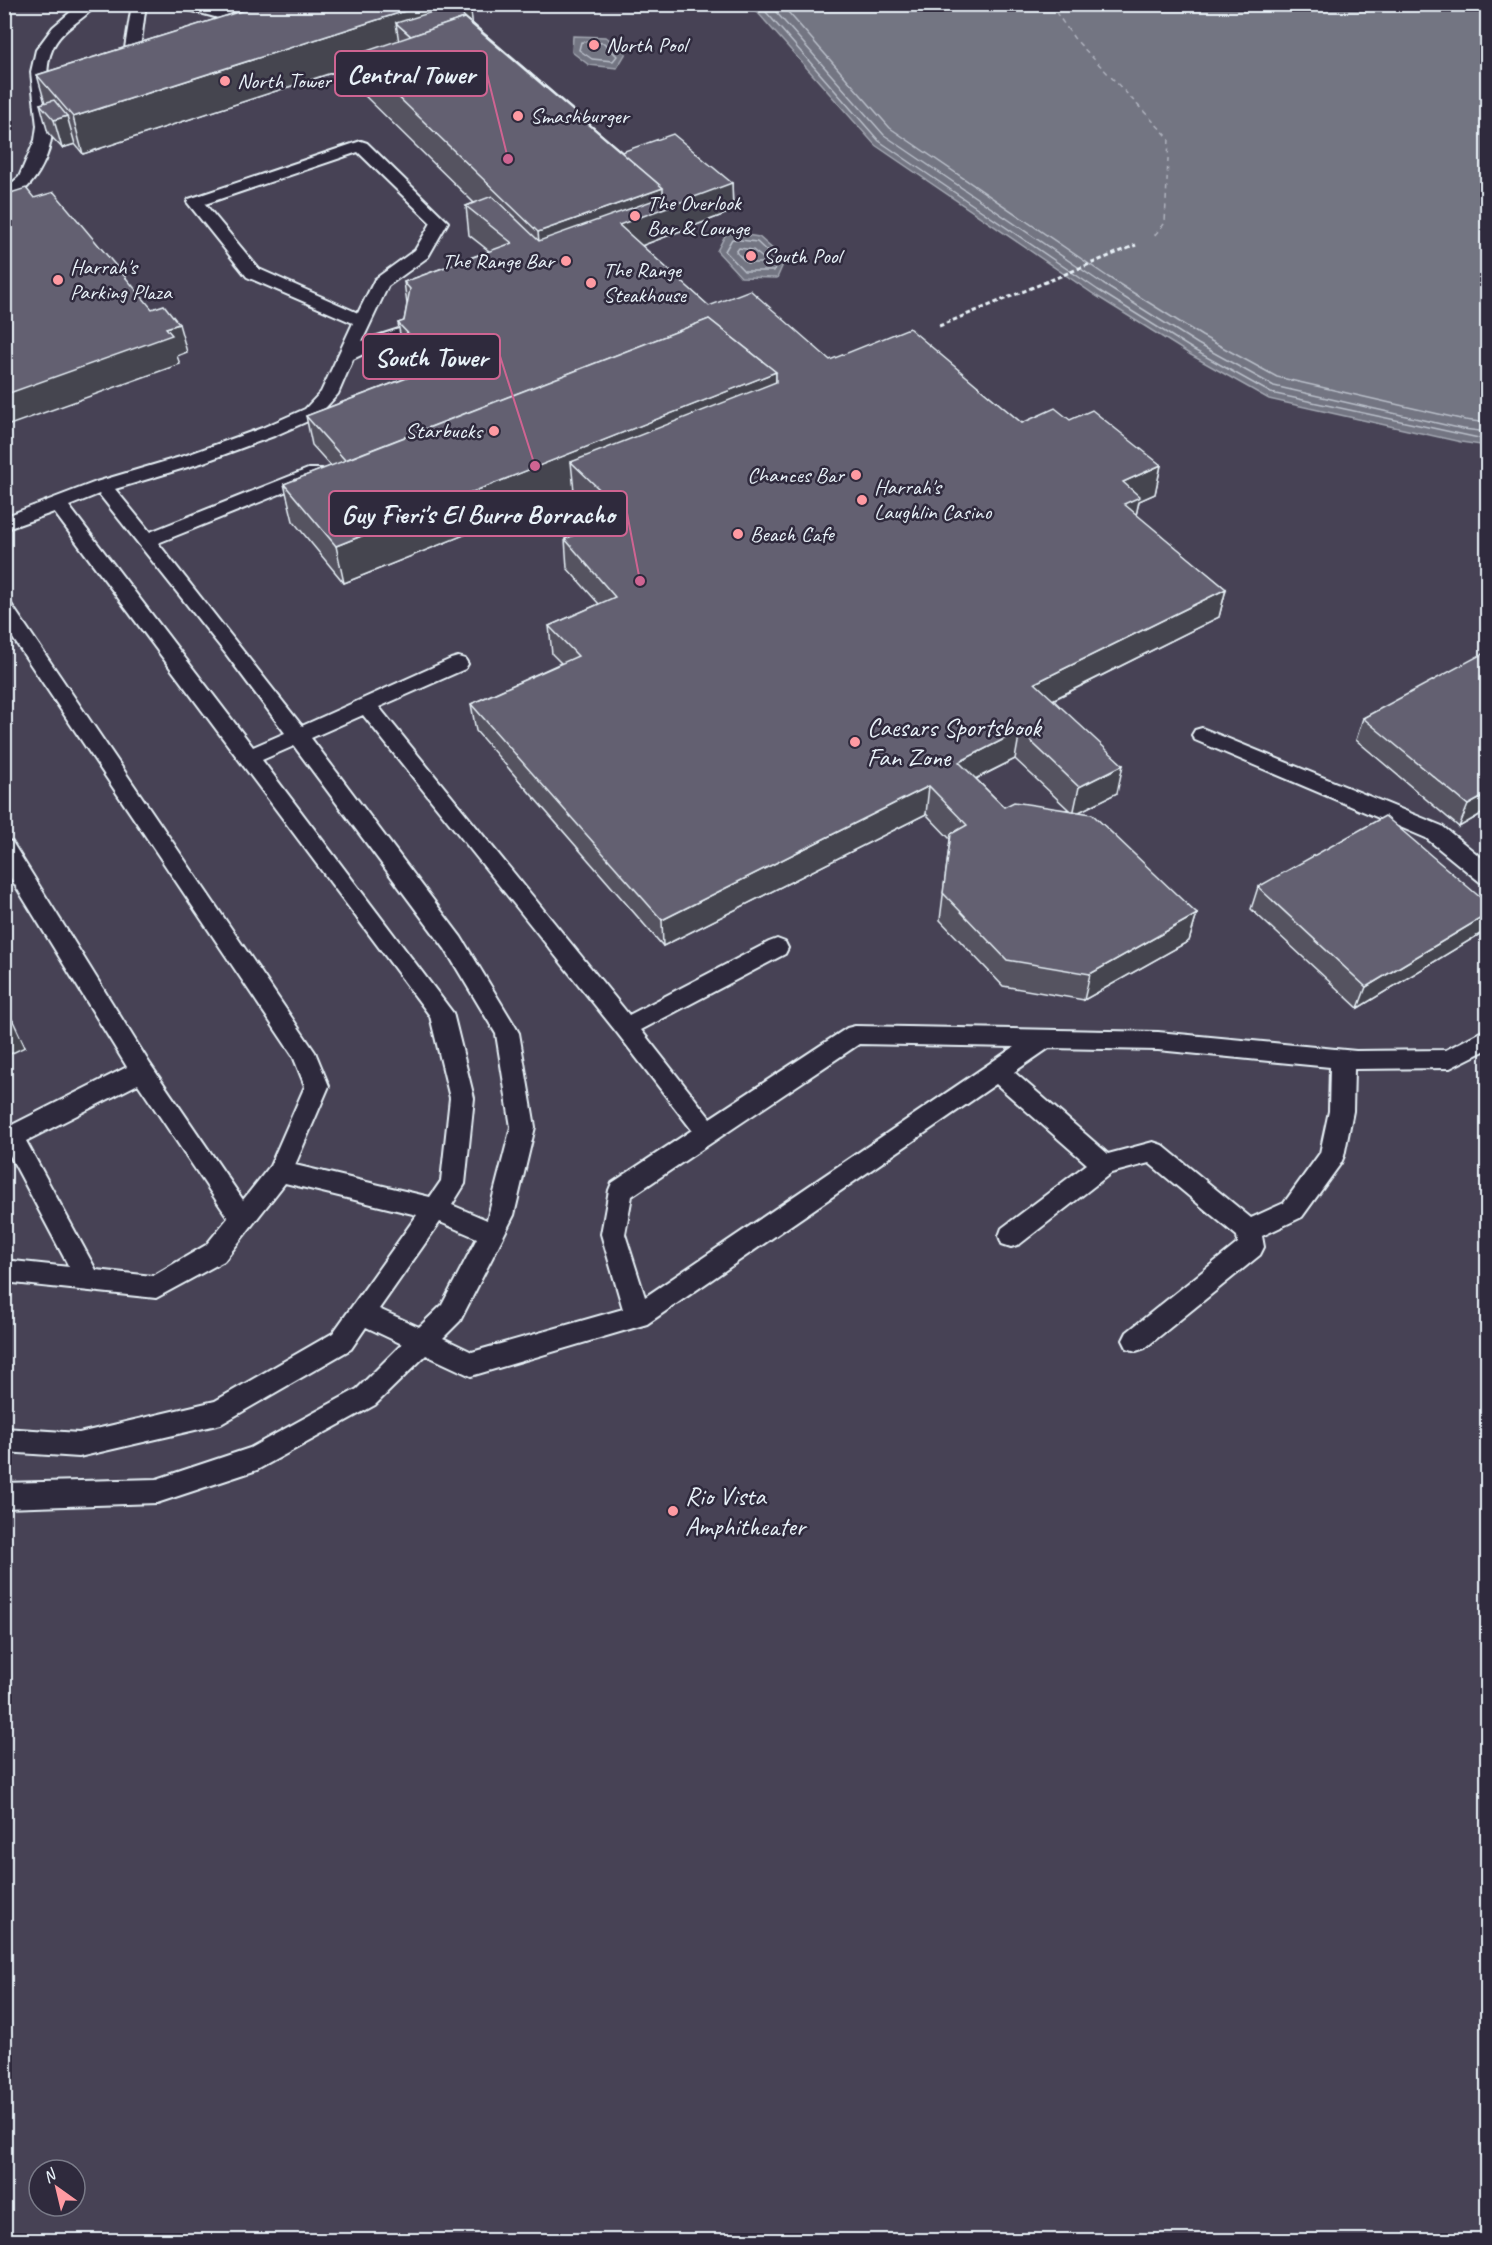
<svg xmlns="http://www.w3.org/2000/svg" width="1492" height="2245" font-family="Caveat,sans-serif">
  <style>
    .built { fill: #464354; fill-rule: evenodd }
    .water { fill: #737482; stroke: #a2a6b1; stroke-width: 1.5 }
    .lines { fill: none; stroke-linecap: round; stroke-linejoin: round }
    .shore { stroke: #b9bfc9; stroke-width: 1.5 }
    .ferry { stroke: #aeb2bd; stroke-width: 1.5; stroke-dasharray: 5 4.5; stroke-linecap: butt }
    .lane-casing { stroke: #e8f1f8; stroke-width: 4 }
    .path { stroke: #e8f1f8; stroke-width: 3; stroke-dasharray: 4.5 3; stroke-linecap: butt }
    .lane { fill: #2f2a3d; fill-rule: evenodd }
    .wall { fill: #555361; stroke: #e8f1f8; stroke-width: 1.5; fill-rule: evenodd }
    .shaded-wall { fill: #45444f; stroke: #e8f1f8; stroke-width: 1.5; fill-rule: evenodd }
    .building { fill: #636171; stroke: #e8f1f8; stroke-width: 1.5 }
    .poi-dot { fill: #ff9aa2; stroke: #2f2a3d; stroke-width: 2 }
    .labels { text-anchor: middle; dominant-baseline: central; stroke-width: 5; stroke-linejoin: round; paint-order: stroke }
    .far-poi-label { font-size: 22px; fill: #e8f1f8; stroke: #2f2a3d; text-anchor: start }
    .poi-label { font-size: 26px; fill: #e8f1f8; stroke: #2f2a3d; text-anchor: start }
    .leader { fill: none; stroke: #cf6492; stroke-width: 2 }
    .callout-dot { fill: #cf6492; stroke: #2f2a3d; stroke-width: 2 }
    .callout { fill: #2f2a3d; stroke: #cf6492; stroke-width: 2 }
    .callout-label { font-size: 27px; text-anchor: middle; font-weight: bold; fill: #e8f1f8 }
  </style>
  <rect width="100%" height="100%" fill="#3a3648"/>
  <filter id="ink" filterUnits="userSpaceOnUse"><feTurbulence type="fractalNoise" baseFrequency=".0167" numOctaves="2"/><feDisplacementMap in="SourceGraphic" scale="12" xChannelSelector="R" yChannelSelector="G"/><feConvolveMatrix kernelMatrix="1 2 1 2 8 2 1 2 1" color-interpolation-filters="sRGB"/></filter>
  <g filter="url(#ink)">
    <path class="built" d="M5 5H751L875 145 1269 399 1461 442 1487 445V2240H5ZM39 2170H75V2206H39Z"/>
    <g class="water">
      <polygon points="751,5 1487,5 1487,446 1461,442 1269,399 1191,355 1095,295 875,145"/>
      <polygon points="573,36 606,37 626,53 617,68 589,65 572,52"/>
      <polygon points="727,232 759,237 785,260 777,278 741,277 717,251"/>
    </g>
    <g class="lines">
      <g class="shore">
        <polyline points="759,4 879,141 1098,290 1194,350 1271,393 1488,440"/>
        <polyline points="769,4 884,135 1103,284 1198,344 1274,386 1463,429 1488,432"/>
        <polyline points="781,4 890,128 1108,277 1202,336 1277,377 1465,420 1488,423"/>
        <polygon points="581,42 604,43 617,56 613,61 592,59 579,50"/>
        <polygon points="732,239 757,242 777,261 774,271 744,271 725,251"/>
        <polygon points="739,248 753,250 764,259 764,263 747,263 736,252"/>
      </g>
      <polyline class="ferry" points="1050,4 1074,38 1169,138 1165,223 1154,236"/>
      <defs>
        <g id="lane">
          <path d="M80 4H97C83 21 60 29 52 50 41 76 53 101 52 128 52 155 33 194 4 201V190L19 177 35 140 37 126 31 72 36 50 53 27Z"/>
          <polygon points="132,4 146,4 138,64 146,66 149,69 141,74 125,70 122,67"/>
          <polygon points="176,4 201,4 264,22 266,25 259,29 178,7"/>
          <path d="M361 141 367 143 448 222 428 257 388 286 362 341 402 328 435 337 438 341 435 345 429 346 402 339 378 347 353 359 338 394 317 417 274 436 201 463 115 489 150 532 308 469H322L324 473 322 477 158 543 302 726 451 659 458 657 465 659 468 664 465 669 379 707 629 1015 769 942 777 939 785 942 788 948 785 954 641 1030 710 1118 847 1028 855 1026 1158 1032 1356 1051 1446 1050 1488 1028V1049L1450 1068 1354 1069 1353 1111 1344 1156 1341 1163 1302 1217 1262 1236 1264 1247 1260 1255 1145 1348 1136 1351 1127 1348 1123 1340 1127 1332 1238 1243 1237 1236 1149 1163 1111 1173 1020 1244 1011 1247 1002 1244 999 1236 1002 1228 1087 1164 996 1084 647 1324 471 1376 426 1355 375 1405 257 1470 157 1503 4 1508V1483L157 1479 250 1448 357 1389 402 1344 366 1327 351 1349 221 1424 79 1457 4 1452V1428L79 1433 215 1401 333 1333 417 1215 285 1183 224 1261 156 1298 4 1282V1260L69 1267 7 1150 4 1151V1129L127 1067 4 867V840L12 842 150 1064 243 1200 270 1166 305 1086 293 1056 4 625V602L11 604 315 1052 329 1086 295 1165 430 1197 441 1181 450 1098 430 1016 54 512 4 530V517L96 482 187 455 262 428 305 409 321 392 353 323 247 277 187 202 189 199ZM358 152 431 223 415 250 375 279 358 313 259 269 205 204ZM99 494 226 654 285 733 253 747 69 506ZM363 715 618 1034 692 1130 612 1183 609 1190 601 1234 623 1309 472 1352 443 1338 460 1321 514 1215 535 1127 519 1033 515 1026 461 937 311 738ZM294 746 445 949 496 1034 511 1127 487 1220 452 1205 465 1184 474 1098 453 1013 262 760ZM859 1044 1014 1047 645 1297 625 1234 632 1196ZM1049 1048 1158 1050 1330 1067 1329 1111 1320 1153 1284 1203 1251 1218 1162 1145 1153 1142 1108 1154 1014 1072ZM138 1084 228 1218 206 1245 153 1276 96 1270 26 1141ZM440 1222 477 1238 442 1305 419 1327 379 1309Z"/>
          <polygon points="1202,728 1442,826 1488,863 1488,884 1480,882 1426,838 1195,740 1192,735 1195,730"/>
        </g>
      </defs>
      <use href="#lane" class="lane-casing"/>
      <polyline class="path" points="939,326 1136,245"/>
      <use href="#lane" class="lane"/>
    </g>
    <g class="wall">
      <path d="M264 4H470L472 23 622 152 732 183 733 211 641 246 709 306 830 360 1022 423 1070 420 1161 465 1155 494 1139 501 1136 515 1226 589 1219 617 1053 700 1117 793 1079 812 1197 914 1189 941 1084 1000 1003 986 940 920 950 839 926 814 663 946 476 731 471 704 561 663 552 654 549 626 599 604 567 568 565 539 605 521 574 491 344 583 293 521 284 484 331 466 312 445 306 416 422 372 403 351 398 323 404 321 407 304 404 282 489 251 469 235 466 206 474 203 361 92 356 65 83 154 75 144 62 148 48 133 40 104 45 103 37 75ZM1015 759 1069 810 1004 807 976 779Z"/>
      <polygon points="1488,658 1488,810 1459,827 1356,740 1363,718"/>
      <polygon points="1258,887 1488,904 1488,925 1485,931 1358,1008 1251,909"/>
    </g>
    <g class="shaded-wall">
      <path d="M427 4H470L473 28 469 30 465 27 468 55 400 78 396 50 393 47V53L363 63 355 55 356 65 83 154 73 117ZM396 23 415 40 416 44 400 49Z"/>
      <polygon points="67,116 75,144 62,148 54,120"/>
      <polygon points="732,183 733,211 620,254 542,270 538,232 663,188"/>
      <polygon points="179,324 187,352 177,356 180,364 4,427 4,395 166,328"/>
      <polygon points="776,372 775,410 571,462 574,491 344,583 336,546"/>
      <polygon points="1161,465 1155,494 1139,501 1134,525 1118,533 1123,482"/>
      <polygon points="1226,589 1219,617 1030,711 1035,683"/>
      <polygon points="1020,731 1015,759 955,789 959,762"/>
      <polygon points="1123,765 1117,793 1073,815 1079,787"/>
      <polygon points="929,786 926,814 663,946 662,920"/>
      <polygon points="1488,794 1488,810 1459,827 1468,805"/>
      <polygon points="1197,914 1189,941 1084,1000 1090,974"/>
      <polygon points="1488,914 1488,925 1485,931 1358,1008 1366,987"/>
      <polygon points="13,1021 25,1047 4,1057 4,1025"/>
    </g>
    <g class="building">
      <polygon points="264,4 427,4 73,117 37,75"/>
      <polygon points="452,6 622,152 673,134 732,183 619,225 709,306 750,290 830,360 909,328 1022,423 1055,408 1070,420 1092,410 1161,465 1123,482 1140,497 1124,504 1226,589 1035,683 1123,765 1079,787 1020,731 959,762 1004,807 1014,802 1092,814 1197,914 1090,974 1007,960 943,893 951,834 967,825 929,786 662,920 471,704 578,656 549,626 615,597 565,539 624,513 571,462 776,382 776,372 709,319 345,460 306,416 439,366 398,323 404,321 410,289 404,282 512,243 466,206 492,196 539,241 663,197 663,188 464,18 411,36 396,23"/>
      <polygon points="464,18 663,188 538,232 355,55"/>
      <polygon points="54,100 67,116 54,120 40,104"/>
      <polygon points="26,188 34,198 54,192 152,309 164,305 179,324 166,328 172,335 4,395 4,195"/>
      <polygon points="709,319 776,372 336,546 284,484"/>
      <polygon points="1482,654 1488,658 1488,794 1468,805 1363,718"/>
      <polygon points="1385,816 1488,904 1488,914 1366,987 1258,887"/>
      <polygon points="4,1007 13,1021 4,1025"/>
    </g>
  </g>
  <g class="poi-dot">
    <circle cx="594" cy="45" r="6"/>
    <circle cx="225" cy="81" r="6"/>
    <circle cx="518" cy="116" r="6"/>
    <circle cx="635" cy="216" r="6"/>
    <circle cx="751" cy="256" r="6"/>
    <circle cx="566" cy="261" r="6"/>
    <circle cx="58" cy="280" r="6"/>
    <circle cx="591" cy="283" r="6"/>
    <circle cx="494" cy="431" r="6"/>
    <circle cx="856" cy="475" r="6"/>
    <circle cx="862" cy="500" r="6"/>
    <circle cx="738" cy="534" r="6"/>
    <circle cx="855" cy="742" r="6"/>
    <circle cx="673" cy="1511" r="6"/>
  </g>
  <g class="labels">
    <g class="far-poi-label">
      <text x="606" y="45">North Pool</text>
      <text x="237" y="81">North Tower</text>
      <text x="530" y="116">Smashburger</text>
      <text x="647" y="203">The Overlook<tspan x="647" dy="25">Bar &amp; Lounge</tspan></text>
      <text x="763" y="256">South Pool</text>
      <text x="554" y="261" text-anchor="end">The Range Bar</text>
      <text x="70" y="267">Harrah's<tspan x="70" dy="25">Parking Plaza</tspan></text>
      <text x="603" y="270">The Range<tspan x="603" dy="25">Steakhouse</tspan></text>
      <text x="482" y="431" text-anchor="end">Starbucks</text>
      <text x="844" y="475" text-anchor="end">Chances Bar</text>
      <text x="874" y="487">Harrah's<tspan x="874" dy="25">Laughlin Casino</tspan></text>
      <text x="750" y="534">Beach Cafe</text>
    </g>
    <g class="poi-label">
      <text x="867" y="727">Caesars Sportsbook<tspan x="867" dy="30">Fan Zone</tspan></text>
      <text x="685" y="1496">Rio Vista<tspan x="685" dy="30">Amphitheater</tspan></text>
    </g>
  </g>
  <path class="leader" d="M508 159L487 74M535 466L500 356M640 581L627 513"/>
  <g class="callout-dot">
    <circle cx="508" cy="159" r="6"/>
    <circle cx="535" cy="466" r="6"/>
    <circle cx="640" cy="581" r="6"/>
  </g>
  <g class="callout">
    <rect x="335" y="51" width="152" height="45" rx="6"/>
    <rect x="363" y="334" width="137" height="45" rx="6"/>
    <rect x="329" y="491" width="298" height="45" rx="6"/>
  </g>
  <g class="callout-label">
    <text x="411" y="83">Central Tower</text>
    <text x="431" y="366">South Tower</text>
    <text x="478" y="523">Guy Fieri's El Burro Borracho</text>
  </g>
  <rect width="1492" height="2245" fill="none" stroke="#2f2a3d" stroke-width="24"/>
  <rect x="12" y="12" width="1468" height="2221" fill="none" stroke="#e8f1f8" stroke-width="2" filter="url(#ink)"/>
  <g transform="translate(57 2188) rotate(326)"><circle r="28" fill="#2f2a3d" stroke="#797a88" stroke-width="1.5"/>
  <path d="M0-4.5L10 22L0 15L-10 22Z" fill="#ff9aa2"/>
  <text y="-9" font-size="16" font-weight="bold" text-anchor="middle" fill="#e8f1f8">N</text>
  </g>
</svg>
